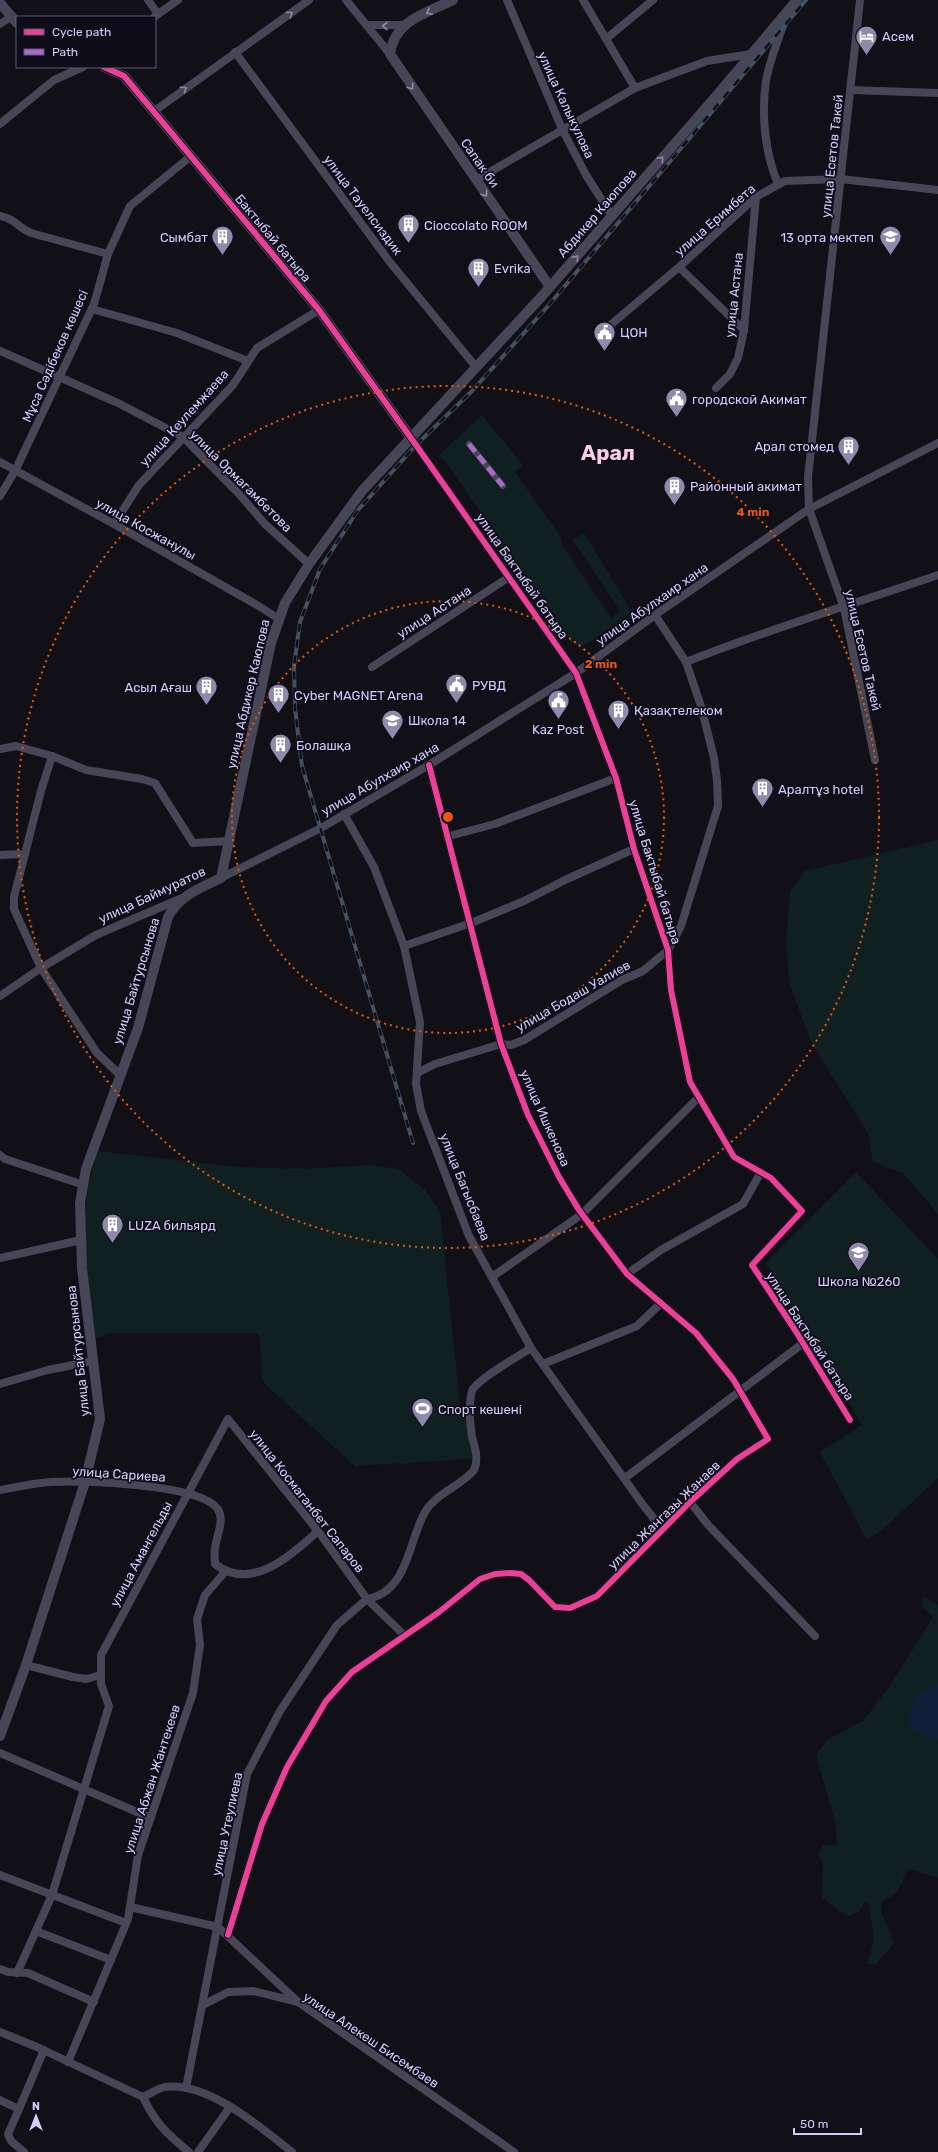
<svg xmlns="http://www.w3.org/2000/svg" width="938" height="2152" font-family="Rubik,sans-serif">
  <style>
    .green { fill: #102021 }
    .water { fill: #101e38 }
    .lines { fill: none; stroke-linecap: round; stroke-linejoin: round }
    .pedestrian { stroke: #474657; stroke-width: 6 }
    .minor { stroke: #474657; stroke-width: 8 }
    .tertiary { stroke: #474657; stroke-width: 10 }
    .rail-casing { stroke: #41515e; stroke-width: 4 }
    .rail { stroke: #100d1a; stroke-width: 2.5; stroke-dasharray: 8; stroke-linecap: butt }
    .quiet { stroke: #ac68c9; stroke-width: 5; stroke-dasharray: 10 5; stroke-linecap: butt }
    .cycleway-casing { stroke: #100d1a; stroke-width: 8 }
    .cycleway { stroke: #ea4096; stroke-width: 6 }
    .oneway { stroke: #8d88a8 }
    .ring { fill: none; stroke: #e8590c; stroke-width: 2; stroke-dasharray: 2 4 }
    .labels { text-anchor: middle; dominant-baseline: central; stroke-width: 3.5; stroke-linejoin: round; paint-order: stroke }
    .poi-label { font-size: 13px; fill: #d3cbfa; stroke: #100d1a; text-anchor: start }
    .street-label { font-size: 13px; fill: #d3cbfa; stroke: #100d1a }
    .town-label { font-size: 21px; font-weight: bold; fill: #facde7; stroke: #100d1a }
    .centre { fill: #e8590c; stroke: #100d1a; stroke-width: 2 }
    .ring-label { font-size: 12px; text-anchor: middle; font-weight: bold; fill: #e8590c; stroke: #100d1a; stroke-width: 3.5; stroke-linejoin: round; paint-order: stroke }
  </style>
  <rect width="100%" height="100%" fill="#111017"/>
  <g class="green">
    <polygon points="482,415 523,465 515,472 562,539 562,545 611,618 620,611 573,540 584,533 632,612 587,644 579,646 572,643 446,462 438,456"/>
    <polygon points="938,840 938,1214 903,1173 873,1162 868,1133 811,1042 790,985 786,945 790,892 805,871"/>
    <path d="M97 1151 239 1167 302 1169 367 1165 399 1169 425 1190 440 1211 460 1405 469 1414 473 1456 470 1459 355 1466 265 1384 262 1378 260 1337 257 1333H109L95 1339C89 1290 81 1239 88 1189 90 1176 94 1163 97 1151Z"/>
    <polygon points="856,1172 938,1259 938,1478 882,1530 867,1540 820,1452 862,1425 766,1263"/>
    <path d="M924 1596 938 1605V1878L911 1869 905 1873C900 1890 898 1894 881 1902V1911L894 1943 876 1964H867L874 1941 869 1904 864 1902 859 1912 849 1916 840 1912 822 1897 823 1864 818 1855 822 1845H837L836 1825 816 1755 827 1740 863 1721 890 1686 933 1617 922 1606Z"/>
  </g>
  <polygon class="water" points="938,1682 938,1740 908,1729 908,1715 916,1696"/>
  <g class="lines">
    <polyline class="pedestrian" points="469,444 503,486"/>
    <g class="minor">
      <polyline points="148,0 158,14"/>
      <polyline points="346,0 390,54"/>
      <polyline points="507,0 563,131 586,175 612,216"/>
      <polyline points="583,0 635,88"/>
      <polyline points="860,0 808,477 809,509 844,608 875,760"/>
      <polyline points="154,17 178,0"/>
      <polyline points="0,24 11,17"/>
      <polyline points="367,25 404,25"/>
      <polyline points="606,39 653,0"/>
      <polyline points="235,52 389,261 476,367"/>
      <polyline points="851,90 938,93"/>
      <polyline points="153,112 309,0"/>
      <polyline points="0,124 54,80 83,67"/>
      <polyline points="476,180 635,88 707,61 751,54"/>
      <path d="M778 184C765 153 761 114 766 81 770 58 780 36 787 14"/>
      <path d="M0 216C18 220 16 227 31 233L108 254"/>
      <polyline points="679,267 744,330"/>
      <polyline points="92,309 177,333 248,361"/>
      <polyline points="601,333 679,267 756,197 785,181 841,179 938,190"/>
      <polyline points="0,351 118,403 183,437 239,494 265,524 309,564"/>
      <polyline points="716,388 730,374 738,358 744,330 756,197"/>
      <polyline points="411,438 576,673 616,778 634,849 668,950 671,990 690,1082 734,1157 771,1178 802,1211 752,1265 795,1330 850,1420"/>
      <polyline points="0,462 114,524 257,605 279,619"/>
      <polyline points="0,496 15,471 94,304 108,254 130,206 191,156"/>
      <polyline points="114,524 139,485 233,385 257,348 319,310"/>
      <path d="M686 662C768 629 854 604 938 575"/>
      <polyline points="372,667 509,577"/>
      <polyline points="0,749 16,746 52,756 86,770 142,779 155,783 193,843 229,841"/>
      <polyline points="52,756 41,791 14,897 14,909 41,968 97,1053 120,1075"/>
      <polyline points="344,814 374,867 404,946 420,1022 416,1084 421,1111 469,1236 531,1348 643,1505 663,1530"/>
      <polyline points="449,836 495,824 616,778"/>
      <polyline points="0,855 25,854"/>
      <polyline points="221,878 321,828 429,765 576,673 655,615 809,509 938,443"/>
      <polyline points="404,946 471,923 524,901 567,879 634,849"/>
      <polyline points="0,996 41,968 96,935 182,898"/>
      <polyline points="417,1073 435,1064 501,1044 511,1045 524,1040 622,980 643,971 668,950 681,926 718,806 717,780 714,758 701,706 686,662 655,615"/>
      <polyline points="0,1155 5,1159 84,1185"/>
      <polyline points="0,1258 81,1240"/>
      <polyline points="627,1274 661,1250 743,1204 761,1172"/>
      <polyline points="492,1277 582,1214 699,1097"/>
      <polyline points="543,1364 637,1326 661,1303"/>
      <polyline points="0,1384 48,1370 93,1361"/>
      <polyline points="625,1478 802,1344"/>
      <path d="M0 1490C17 1487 34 1483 51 1482 82 1480 198 1484 217 1508 226 1520 216 1535 215 1549 214 1553 215 1559 215 1564 251 1592 291 1556 318 1531"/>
      <polyline points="690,1502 709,1526 815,1636"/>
      <path d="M367 1599C408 1592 408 1542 425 1512 436 1493 461 1486 474 1470 479 1460 475 1447 472 1437 470 1423 468 1405 472 1391 477 1379 519 1356 531 1348"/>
      <polyline points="26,1665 73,1677 86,1679 101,1675"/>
      <polyline points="0,1753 151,1818"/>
      <polyline points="0,1875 126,1923"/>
      <polyline points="130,1907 218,1927 298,2002"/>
      <polyline points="36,1931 111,1960"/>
      <polyline points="228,1935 262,1824 287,1767 326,1701 352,1672 439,1612 480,1579 495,1574 510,1573 521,1574 529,1580 555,1607 570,1608 597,1596 690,1502 737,1459 768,1439 733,1379 696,1333 627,1274 579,1210 559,1177 528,1115 501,1044 429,765"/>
      <polyline points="0,1969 8,1972 28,1973 94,2002"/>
      <polyline points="17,1973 52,1895 109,1706 101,1684 101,1655 228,1419 318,1531 367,1599 405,1636"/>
      <polyline points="203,2005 228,1992 253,1991 298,2002 514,2152"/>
      <path d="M0 2032 37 2047 143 2097C150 2094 158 2088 165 2087 209 2082 260 2127 292 2152"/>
      <polyline points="68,2062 128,1919 138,1855 193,1693 200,1645 197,1619 205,1595 225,1572"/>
      <polyline points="186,2088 247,1774 280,1711 337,1625 367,1599"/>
      <path d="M143 2097C155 2123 167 2134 189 2152"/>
      <polyline points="0,2100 19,2109 8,2134 11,2141 24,2152"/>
      <polyline points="19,2109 44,2050"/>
      <polyline points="198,2152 230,2107"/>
    </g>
    <g class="tertiary">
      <path d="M453 0C425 14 395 20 390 54L550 287"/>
      <polyline points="0,3 17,23"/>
      <polyline points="104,67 124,76 319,310 411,438"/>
      <path d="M0 1736 26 1665 85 1482 100 1419 82 1268 80 1203 86 1169 138 1028 168 917C179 896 200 888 221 878L271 643 285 603 309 564 362 491 543 295 718 94 797 0"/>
    </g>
    <defs>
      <polyline id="rail" points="413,1143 302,766 295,708 294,666 300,622 320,569 358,510 416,445 472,391 548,306 806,0"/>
    </defs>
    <use href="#rail" class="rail-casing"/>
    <use href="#rail" class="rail"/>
    <polyline class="quiet" points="469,444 503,486"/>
    <defs>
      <g id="cycleway">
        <polyline points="104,67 124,76 319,310 416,445 576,673 616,778 634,849 668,950 671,990 690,1082 734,1157 771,1178 802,1211 752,1265 795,1330 850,1420"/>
        <polyline points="228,1935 262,1824 287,1767 326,1701 352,1672 439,1612 480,1579 495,1574 510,1573 521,1574 529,1580 555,1607 570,1608 597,1596 690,1502 737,1459 768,1439 733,1379 696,1333 627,1274 579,1210 559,1177 528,1115 501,1044 429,765"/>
      </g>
    </defs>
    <use href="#cycleway" class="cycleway-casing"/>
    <use href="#cycleway" class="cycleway"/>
  </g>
  <defs><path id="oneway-chevron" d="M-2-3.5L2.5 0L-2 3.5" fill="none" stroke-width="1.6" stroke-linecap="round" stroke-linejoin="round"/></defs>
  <g class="oneway">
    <use href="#oneway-chevron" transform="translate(429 12) rotate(153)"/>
    <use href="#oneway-chevron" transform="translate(290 14) rotate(-35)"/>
    <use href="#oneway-chevron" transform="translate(385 26) rotate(180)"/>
    <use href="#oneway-chevron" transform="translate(411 87) rotate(56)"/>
    <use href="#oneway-chevron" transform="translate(184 89) rotate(-36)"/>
    <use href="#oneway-chevron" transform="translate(661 159) rotate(-49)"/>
    <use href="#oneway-chevron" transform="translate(485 194) rotate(55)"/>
    <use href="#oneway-chevron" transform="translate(576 258) rotate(-49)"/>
  </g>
  <g class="ring">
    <circle cx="448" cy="817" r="216"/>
    <circle cx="448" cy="817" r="431"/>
  </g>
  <defs>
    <symbol id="hotel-pin" viewBox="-11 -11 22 30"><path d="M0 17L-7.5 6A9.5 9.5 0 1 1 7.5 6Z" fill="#8f8aab" stroke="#100d1a"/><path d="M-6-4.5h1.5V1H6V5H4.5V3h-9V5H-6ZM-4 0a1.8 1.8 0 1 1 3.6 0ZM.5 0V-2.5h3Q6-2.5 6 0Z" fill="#fff"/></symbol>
    <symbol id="building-pin" viewBox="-11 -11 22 30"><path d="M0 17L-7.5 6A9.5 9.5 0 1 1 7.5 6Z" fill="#8f8aab" stroke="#100d1a"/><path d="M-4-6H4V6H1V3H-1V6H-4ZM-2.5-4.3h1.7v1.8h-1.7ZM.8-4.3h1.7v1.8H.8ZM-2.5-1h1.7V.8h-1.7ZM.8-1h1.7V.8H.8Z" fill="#fff"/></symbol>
    <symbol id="school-pin" viewBox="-11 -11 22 30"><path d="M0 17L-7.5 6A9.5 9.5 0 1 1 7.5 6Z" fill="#8f8aab" stroke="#100d1a"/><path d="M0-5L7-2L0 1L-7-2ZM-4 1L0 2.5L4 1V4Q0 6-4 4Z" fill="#fff"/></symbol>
    <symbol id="civic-pin" viewBox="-11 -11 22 30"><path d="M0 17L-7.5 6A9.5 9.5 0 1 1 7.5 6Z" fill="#8f8aab" stroke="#100d1a"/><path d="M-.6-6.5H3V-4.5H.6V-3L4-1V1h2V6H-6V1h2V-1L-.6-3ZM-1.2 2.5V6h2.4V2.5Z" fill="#fff"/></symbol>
    <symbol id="stadium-pin" viewBox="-11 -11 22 30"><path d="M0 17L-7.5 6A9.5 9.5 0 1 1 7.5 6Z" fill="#8f8aab" stroke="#100d1a"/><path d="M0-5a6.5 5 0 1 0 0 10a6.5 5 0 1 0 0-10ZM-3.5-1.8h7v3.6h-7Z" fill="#fff"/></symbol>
  </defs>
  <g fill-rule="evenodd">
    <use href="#hotel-pin" x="854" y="24" width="25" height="34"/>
    <use href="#building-pin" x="396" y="212" width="25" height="34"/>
    <use href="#building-pin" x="210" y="224" width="25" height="34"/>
    <use href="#school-pin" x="878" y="224" width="25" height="34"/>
    <use href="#building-pin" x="466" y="256" width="25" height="34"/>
    <use href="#civic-pin" x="592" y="320" width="25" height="34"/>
    <use href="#civic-pin" x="664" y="386" width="25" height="34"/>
    <use href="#building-pin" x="836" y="434" width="25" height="34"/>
    <use href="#building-pin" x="662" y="474" width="25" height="34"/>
    <use href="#civic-pin" x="444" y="672" width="25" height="34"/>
    <use href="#building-pin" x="194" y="674" width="25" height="34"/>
    <use href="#building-pin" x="266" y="682" width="25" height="34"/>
    <use href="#civic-pin" x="546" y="688" width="25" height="34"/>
    <use href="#building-pin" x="606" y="698" width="25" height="34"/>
    <use href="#school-pin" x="380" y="708" width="25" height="34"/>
    <use href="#building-pin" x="268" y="732" width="25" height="34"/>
    <use href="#building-pin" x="750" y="776" width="25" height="34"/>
    <use href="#building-pin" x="100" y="1212" width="25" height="34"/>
    <use href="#school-pin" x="846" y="1240" width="25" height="34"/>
    <use href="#stadium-pin" x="410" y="1396" width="25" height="34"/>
  </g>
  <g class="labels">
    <g class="poi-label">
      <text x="882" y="36">Асем</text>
      <text x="424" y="225">Cioccolato ROOM</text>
      <text x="208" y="237" text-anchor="end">Сымбат</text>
      <text x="874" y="237" text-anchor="end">13 орта мектеп</text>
      <text x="494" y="268">Evrika</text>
      <text x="620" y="332">ЦОН</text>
      <text x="692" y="399">городской Акимат</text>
      <text x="834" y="446" text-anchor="end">Арал стомед</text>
      <text x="690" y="486">Районный акимат</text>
      <text x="472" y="685">РУВД</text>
      <text x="192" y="687" text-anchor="end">Асыл Ағаш</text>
      <text x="294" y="695">Cyber MAGNET Arena</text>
      <text x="634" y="710">Қазақтелеком</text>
      <text x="408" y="720">Школа 14</text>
      <text x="558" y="729" text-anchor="middle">Kaz Post</text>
      <text x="296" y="745">Болашқа</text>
      <text x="778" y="789">Аралтұз hotel</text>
      <text x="128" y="1225">LUZA бильярд</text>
      <text x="859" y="1281" text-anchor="middle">Школа №260</text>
      <text x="438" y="1409">Спорт кешені</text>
    </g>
    <g class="street-label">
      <text transform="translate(566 105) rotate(65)">улица Калыкулова</text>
      <text transform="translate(832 156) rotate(-84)">улица Есетов Такей</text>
      <text transform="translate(480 163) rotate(55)">Сапак би</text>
      <text transform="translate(363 205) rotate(53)">улица Тауелсиздик</text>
      <text transform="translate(597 213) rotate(-49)">Абдикер Каюпова</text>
      <text transform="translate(715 220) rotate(-41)">улица Еримбета</text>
      <text transform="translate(273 238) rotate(50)">Бактыбай батыра</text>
      <text transform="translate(734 295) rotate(-84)">улица Астана</text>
      <text transform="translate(55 356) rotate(-66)">Мұса Сәдібеков көшесі</text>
      <text transform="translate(184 418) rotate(-48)">улица Кеулемжаева</text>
      <text transform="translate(241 481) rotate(45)">улица Ормагамбетова</text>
      <text transform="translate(146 529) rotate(29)">улица Косжанулы</text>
      <text transform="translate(522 576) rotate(55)">улица Бактыбай батыра</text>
      <text transform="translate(652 604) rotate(-35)">улица Абулхаир хана</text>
      <text transform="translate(434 612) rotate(-33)">улица Астана</text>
      <text transform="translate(863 650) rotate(77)">улица Есетов Такей</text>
      <text transform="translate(248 694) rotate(-77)">улица Абдикер Каюпова</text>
      <text transform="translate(380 779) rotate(-30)">улица Абулхаир хана</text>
      <text transform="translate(655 872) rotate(73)">улица Бактыбай батыра</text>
      <text transform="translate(152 895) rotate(-25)">улица Баймуратов</text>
      <text transform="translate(136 981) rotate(-73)">улица Байтурсынова</text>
      <text transform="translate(573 996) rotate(-30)">улица Бодаш Уалиев</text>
      <text transform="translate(545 1118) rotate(66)">улица Ишкенова</text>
      <text transform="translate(465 1187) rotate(68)">улица Багысбаева</text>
      <text transform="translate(810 1336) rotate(57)">улица Бактыбай батыра</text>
      <text transform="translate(78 1351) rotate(-96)">улица Байтурсынова</text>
      <text transform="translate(119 1474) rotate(4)">улица Сариева</text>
      <text transform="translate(307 1501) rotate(52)">улица Космаганбет Сапаров</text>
      <text transform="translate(664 1515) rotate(-44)">улица Жангазы Жанаев</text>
      <text transform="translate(141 1554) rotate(-62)">улица Амангельды</text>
      <text transform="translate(152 1779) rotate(-72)">улица Абжан Жантекеев</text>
      <text transform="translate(227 1824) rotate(-78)">улица Утеулиева</text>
      <text transform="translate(371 2040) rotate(34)">улица Алекеш Бисембаев</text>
    </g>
    <g class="town-label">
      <text x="608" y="452">Арал</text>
    </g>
  </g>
  <circle cx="448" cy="817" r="6" class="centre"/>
  <g class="ring-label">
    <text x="753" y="516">4 min</text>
    <text x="601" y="668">2 min</text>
  </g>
  <rect x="16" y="16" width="140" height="52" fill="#100d1a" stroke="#5e5974"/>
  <rect x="24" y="29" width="20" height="6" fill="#ea4096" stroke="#5e5974"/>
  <text x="52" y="36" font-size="12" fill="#d3cbfa">Cycle path</text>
  <rect x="24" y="49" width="20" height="6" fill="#ac68c9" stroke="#5e5974"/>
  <text x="52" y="56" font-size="12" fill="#d3cbfa">Path</text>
  <g transform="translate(36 2116)" stroke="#100d1a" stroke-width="3" paint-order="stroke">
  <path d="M0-3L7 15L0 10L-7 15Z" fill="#d3cbfa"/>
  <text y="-6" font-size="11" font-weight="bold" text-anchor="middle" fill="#d3cbfa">N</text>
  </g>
  <path d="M794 2128v6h67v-6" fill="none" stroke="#d3cbfa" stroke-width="2"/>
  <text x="800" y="2128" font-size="12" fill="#d3cbfa" stroke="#100d1a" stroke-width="3" paint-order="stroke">50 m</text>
</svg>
